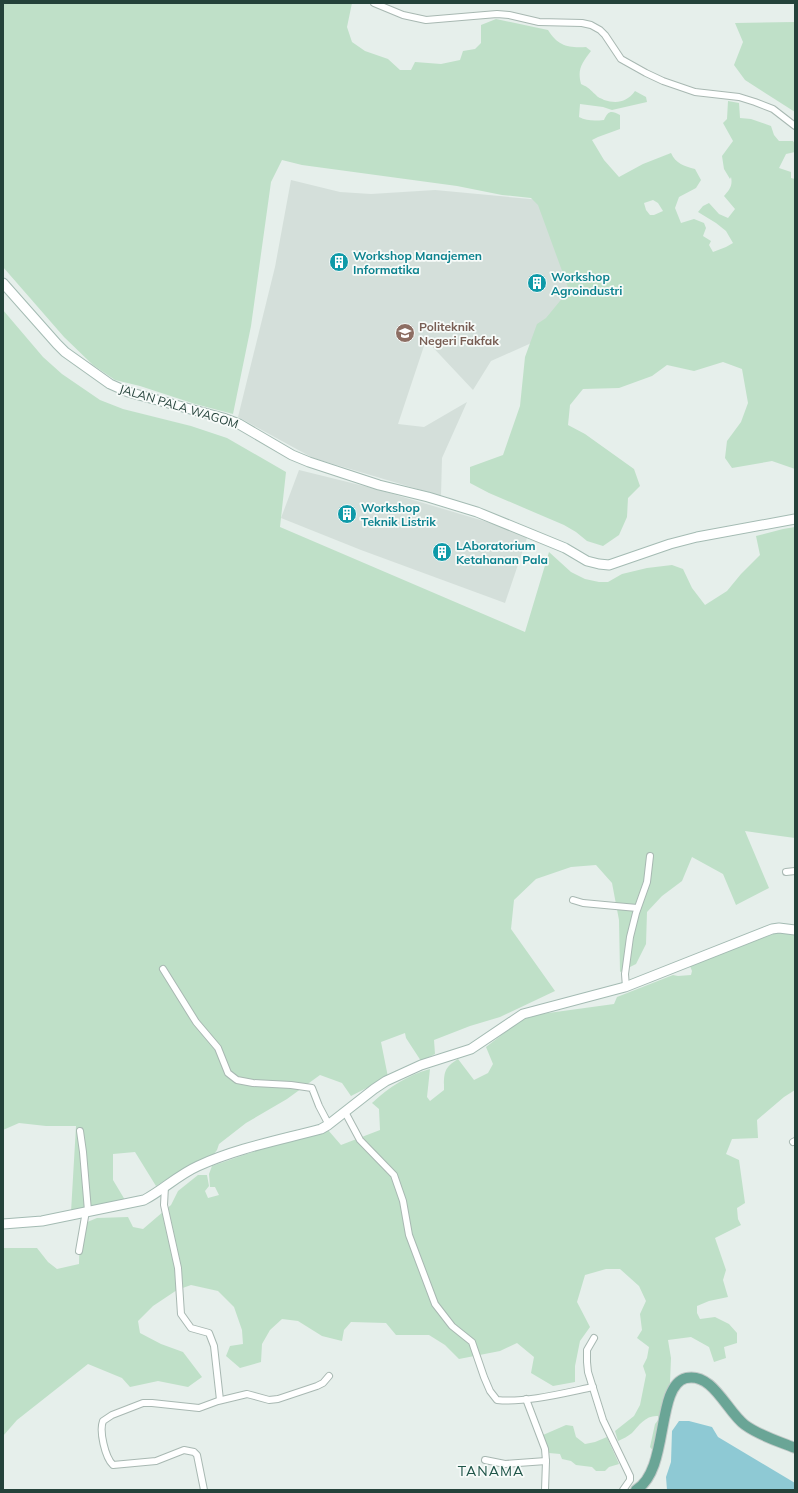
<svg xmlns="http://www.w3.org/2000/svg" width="798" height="1493" font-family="Mulish,sans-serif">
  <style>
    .built { fill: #d4dfda }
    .green { fill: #bfe0c8; fill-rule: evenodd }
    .water { fill: #8ec9d4 }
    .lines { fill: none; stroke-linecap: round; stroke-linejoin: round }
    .minor-casing { stroke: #a8b8b2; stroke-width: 8 }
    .secondary-casing { stroke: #a4bbb3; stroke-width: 11 }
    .primary-casing { stroke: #c2cac8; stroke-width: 12 }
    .minor { stroke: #fff; stroke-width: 6 }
    .secondary { stroke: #fff; stroke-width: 9 }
    .primary { stroke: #6aa596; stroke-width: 10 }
    .labels { text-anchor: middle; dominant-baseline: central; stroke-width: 3.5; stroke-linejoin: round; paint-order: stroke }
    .culture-label { font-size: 12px; font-weight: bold; fill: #0d838f; stroke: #f7fbf9; text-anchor: start }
    .education-label { font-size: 12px; font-weight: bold; fill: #785e54; stroke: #f7fbf9; text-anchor: start }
    .street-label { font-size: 12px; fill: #24423a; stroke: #f7fbf9 }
    .quarter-label { font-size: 14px; letter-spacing: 1px; fill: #1f5548; stroke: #f7fbf9 }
  </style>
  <rect width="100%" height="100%" fill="#e6efeb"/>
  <g class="built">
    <polygon points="291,180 340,192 371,194 435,190 541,200 577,239 567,327 491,361 473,390 426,340 398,424 424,427 467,402 442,458 441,496 313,458 238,417 275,267"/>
    <polygon points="299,470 376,489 511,529 528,535 505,603 361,550 281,518"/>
  </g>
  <g class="green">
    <path d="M3 3H352L347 27 352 42 365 51 388 59 400 70H411L415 62 441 64 460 60 463 51 475 49 481 43V25L496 19 548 30C558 46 568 48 586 47L591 51C582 63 577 69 581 84 590 88 589 89 596 95 598 98 601 98 604 100 617 104 627 102 635 91L646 97 647 102 612 110 603 107 580 104 579 117C587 121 594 121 604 120 608 111 611 110 620 115V129L598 137 592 140 604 160 619 177 643 164 671 153C676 164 684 166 695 169L701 180 696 188 679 197 675 208 681 223 694 219 704 223 706 228 703 236 711 241 709 245 713 252 726 247 733 243 726 231 716 223 698 212 703 206 709 203 719 214 728 218 735 209 724 196C729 190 733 186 731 177L730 179 724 169 722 156 733 141 723 123 727 119 728 101 739 103 740 118 751 119 771 126 774 135 779 141H793L795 144V152L786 154 779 168 791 172V178L795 179V469L772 461 732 468 725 458 727 441 741 422 748 403 742 369 723 362 694 371 667 365 652 376 619 388 583 389 570 405 568 425 585 434 634 469 640 486 628 498 627 517 619 535 603 546 587 541 576 532 564 525 489 493 470 483V467L503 455 520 406 525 357 537 324 546 318 569 290 538 205 531 198 502 195 457 186 302 165 282 160 271 182 251 326 233 414 195 404 140 386 115 380 93 365 64 337 3 267ZM653 200 658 203 663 211 654 215H650L646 210 644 203Z"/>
    <polygon points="795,22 795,112 745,80 734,65 743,42 735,23"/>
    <polygon points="3,310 43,357 62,374 100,400 123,409 191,426 227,438 286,472 280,527 525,632 549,552 571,572 585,579 599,582 608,582 622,574 647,568 672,565 683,569 692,588 705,605 727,591 741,574 760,555 756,536 783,529 795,527 795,838 745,831 769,888 736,905 723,874 692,857 682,881 662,896 647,912 646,944 636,964 620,972 619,920 612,883 596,865 571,867 536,879 514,900 511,929 555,991 500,1017 470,1026 434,1040 435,1054 421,1061 406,1038 405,1033 381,1042 388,1077 351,1096 342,1083 320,1075 287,1099 246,1123 219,1144 217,1150 210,1159 182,1170 156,1186 135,1152 113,1154 113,1180 125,1200 71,1212 76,1126 46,1126 19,1123 3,1130"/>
    <path d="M788 932 795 935V1090L784 1097 757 1120 758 1138 732 1139 726 1154 739 1160 745 1203 737 1208 738 1219 741 1225 715 1238 726 1270 723 1280 728 1297 709 1301 697 1306V1313L700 1319 715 1317 729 1324 737 1333V1343L724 1347 726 1358 714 1362 709 1347 691 1337 668 1340 671 1358 670 1383 654 1452 650 1447 655 1424 659 1419 658 1416C646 1415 639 1425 632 1433 628 1436 623 1439 618 1441L615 1431 634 1416 640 1405 646 1375 643 1366 647 1358 649 1347 637 1338 642 1330 640 1314 646 1301 639 1286 620 1269H606L585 1275 577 1302 590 1327 580 1341 575 1366V1382L553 1386 531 1373 534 1357 517 1343 500 1351 459 1359 445 1345 429 1335H396L386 1323 351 1322 344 1330 342 1341 322 1336 298 1321 282 1319 270 1330 262 1344 261 1362 240 1368 226 1356 230 1346 243 1344 242 1330 234 1307 218 1291 191 1285 177 1290 153 1306 138 1321 140 1333 161 1344 183 1352 202 1377 188 1387 158 1381 130 1387 122 1378 88 1364 17 1420 3 1436V1248H37L48 1262 57 1269 79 1264 80 1225 97 1218 128 1217 133 1227 143 1229 171 1205 178 1191 198 1175H207L209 1186 205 1191 208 1198 219 1195 215 1187H210L209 1174 212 1166 258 1150 328 1130 341 1145 380 1130 379 1109 372 1103C389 1087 408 1075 430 1069L427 1097 430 1101 444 1090C444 1074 443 1068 458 1059L474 1080 488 1073 493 1064 486 1047 521 1020 541 1014 614 1004 617 997 673 975 678 976 691 975 692 971 690 966 776 933Z"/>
    <polygon points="566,1425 573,1426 576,1437 585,1444 595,1442 607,1437 619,1464 609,1467 605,1471 596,1471 592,1467 576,1465 571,1461 562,1459 560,1454 549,1453 543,1435"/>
  </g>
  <polygon class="water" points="679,1421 689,1421 712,1427 718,1437 795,1483 795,1490 667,1490 666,1477 671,1462 672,1431"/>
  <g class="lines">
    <defs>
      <g id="minor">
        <polyline points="374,3 403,15 426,20 497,14 509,15 539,22 582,23 591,25 600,30 605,35 621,59 646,73 663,81 695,92 739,97 755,102 773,109 795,126"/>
        <polyline points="786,872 795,871"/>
        <polyline points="573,900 583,903 637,908"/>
        <polyline points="163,969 196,1022 218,1048 228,1073 237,1080 253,1083 291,1085 312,1088 319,1106 329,1125"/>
        <polyline points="626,987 625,974 630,937 636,913 647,882 650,856"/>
        <path d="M345 1112 360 1140 394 1175 403 1201 409 1235 435 1304 452 1326 472 1342 484 1377 490 1391 497 1400C526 1403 564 1393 593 1387"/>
        <polyline points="80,1131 83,1152 88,1211"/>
        <polyline points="793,1142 795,1141"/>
        <polyline points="165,1186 164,1205 178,1268 181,1314 191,1328 209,1333 214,1346 220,1400"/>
        <polyline points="79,1251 86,1211"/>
        <polyline points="594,1338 587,1350 587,1362 588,1372 603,1420 630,1476 630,1480 623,1490"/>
        <polyline points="526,1399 545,1449 546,1461 545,1490"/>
        <polyline points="485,1460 505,1464 546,1461"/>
        <path d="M204 1490 197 1455 194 1452 184 1450 156 1461 113 1465C105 1457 99 1431 103 1421L112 1415 143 1403H152L199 1408 218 1401 247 1394 269 1400 278 1399 317 1386 323 1383 329 1376"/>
      </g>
      <g id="secondary">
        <polyline points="3,283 57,344 65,352 110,384 128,392 223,418 239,424 292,455 309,462 379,485 428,497 477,512 565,548 587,561 599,564 609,565 670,544 697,537 795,519"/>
        <path d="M3 1224 42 1221 144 1200C163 1190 178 1175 198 1166 237 1148 280 1140 321 1129L328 1125 374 1089 386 1081 421 1065 471 1049 523 1014 625 987 772 929 779 928 795 930"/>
      </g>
      <path id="primary" d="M636 1490C670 1470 655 1386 686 1378 713 1372 727 1412 745 1425 760 1436 778 1441 795 1448"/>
    </defs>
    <use href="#minor" class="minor-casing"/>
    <use href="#secondary" class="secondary-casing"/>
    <use href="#primary" class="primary-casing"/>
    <use href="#minor" class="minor"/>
    <use href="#secondary" class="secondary"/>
    <use href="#primary" class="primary"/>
  </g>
  <defs>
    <symbol id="building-disc" viewBox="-11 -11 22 22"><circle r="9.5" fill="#0f9aa8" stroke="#f7fbf9"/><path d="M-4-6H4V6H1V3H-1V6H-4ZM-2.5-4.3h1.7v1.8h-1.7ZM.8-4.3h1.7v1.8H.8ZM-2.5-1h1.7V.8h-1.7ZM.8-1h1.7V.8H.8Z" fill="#fff"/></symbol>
    <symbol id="university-disc" viewBox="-11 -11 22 22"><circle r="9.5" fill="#8d6e63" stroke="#f7fbf9"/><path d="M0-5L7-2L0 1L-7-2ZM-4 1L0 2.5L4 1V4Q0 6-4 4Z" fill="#fff"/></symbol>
  </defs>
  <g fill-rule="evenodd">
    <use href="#building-disc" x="328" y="251" width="22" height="22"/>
    <use href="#building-disc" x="526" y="272" width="22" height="22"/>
    <use href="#university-disc" x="394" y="322" width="22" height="22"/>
    <use href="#building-disc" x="336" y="503" width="22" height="22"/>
    <use href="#building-disc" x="431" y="541" width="22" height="22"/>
  </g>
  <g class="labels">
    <g class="culture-label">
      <text x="353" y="255">Workshop Manajemen<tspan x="353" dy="14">Informatika</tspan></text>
      <text x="551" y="276">Workshop<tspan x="551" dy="14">Agroindustri</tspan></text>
      <text x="361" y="507">Workshop<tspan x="361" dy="14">Teknik Listrik</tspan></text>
      <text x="456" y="545">LAboratorium<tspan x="456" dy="14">Ketahanan Pala</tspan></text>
    </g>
    <g class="education-label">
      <text x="419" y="326">Politeknik<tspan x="419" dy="14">Negeri Fakfak</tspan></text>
    </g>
    <g class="street-label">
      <text transform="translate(179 406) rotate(17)">JALAN PALA WAGOM</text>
    </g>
    <g class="quarter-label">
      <text x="491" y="1471">TANAMA</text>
    </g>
  </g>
  <rect width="798" height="1493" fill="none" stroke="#24423a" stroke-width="8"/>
</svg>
